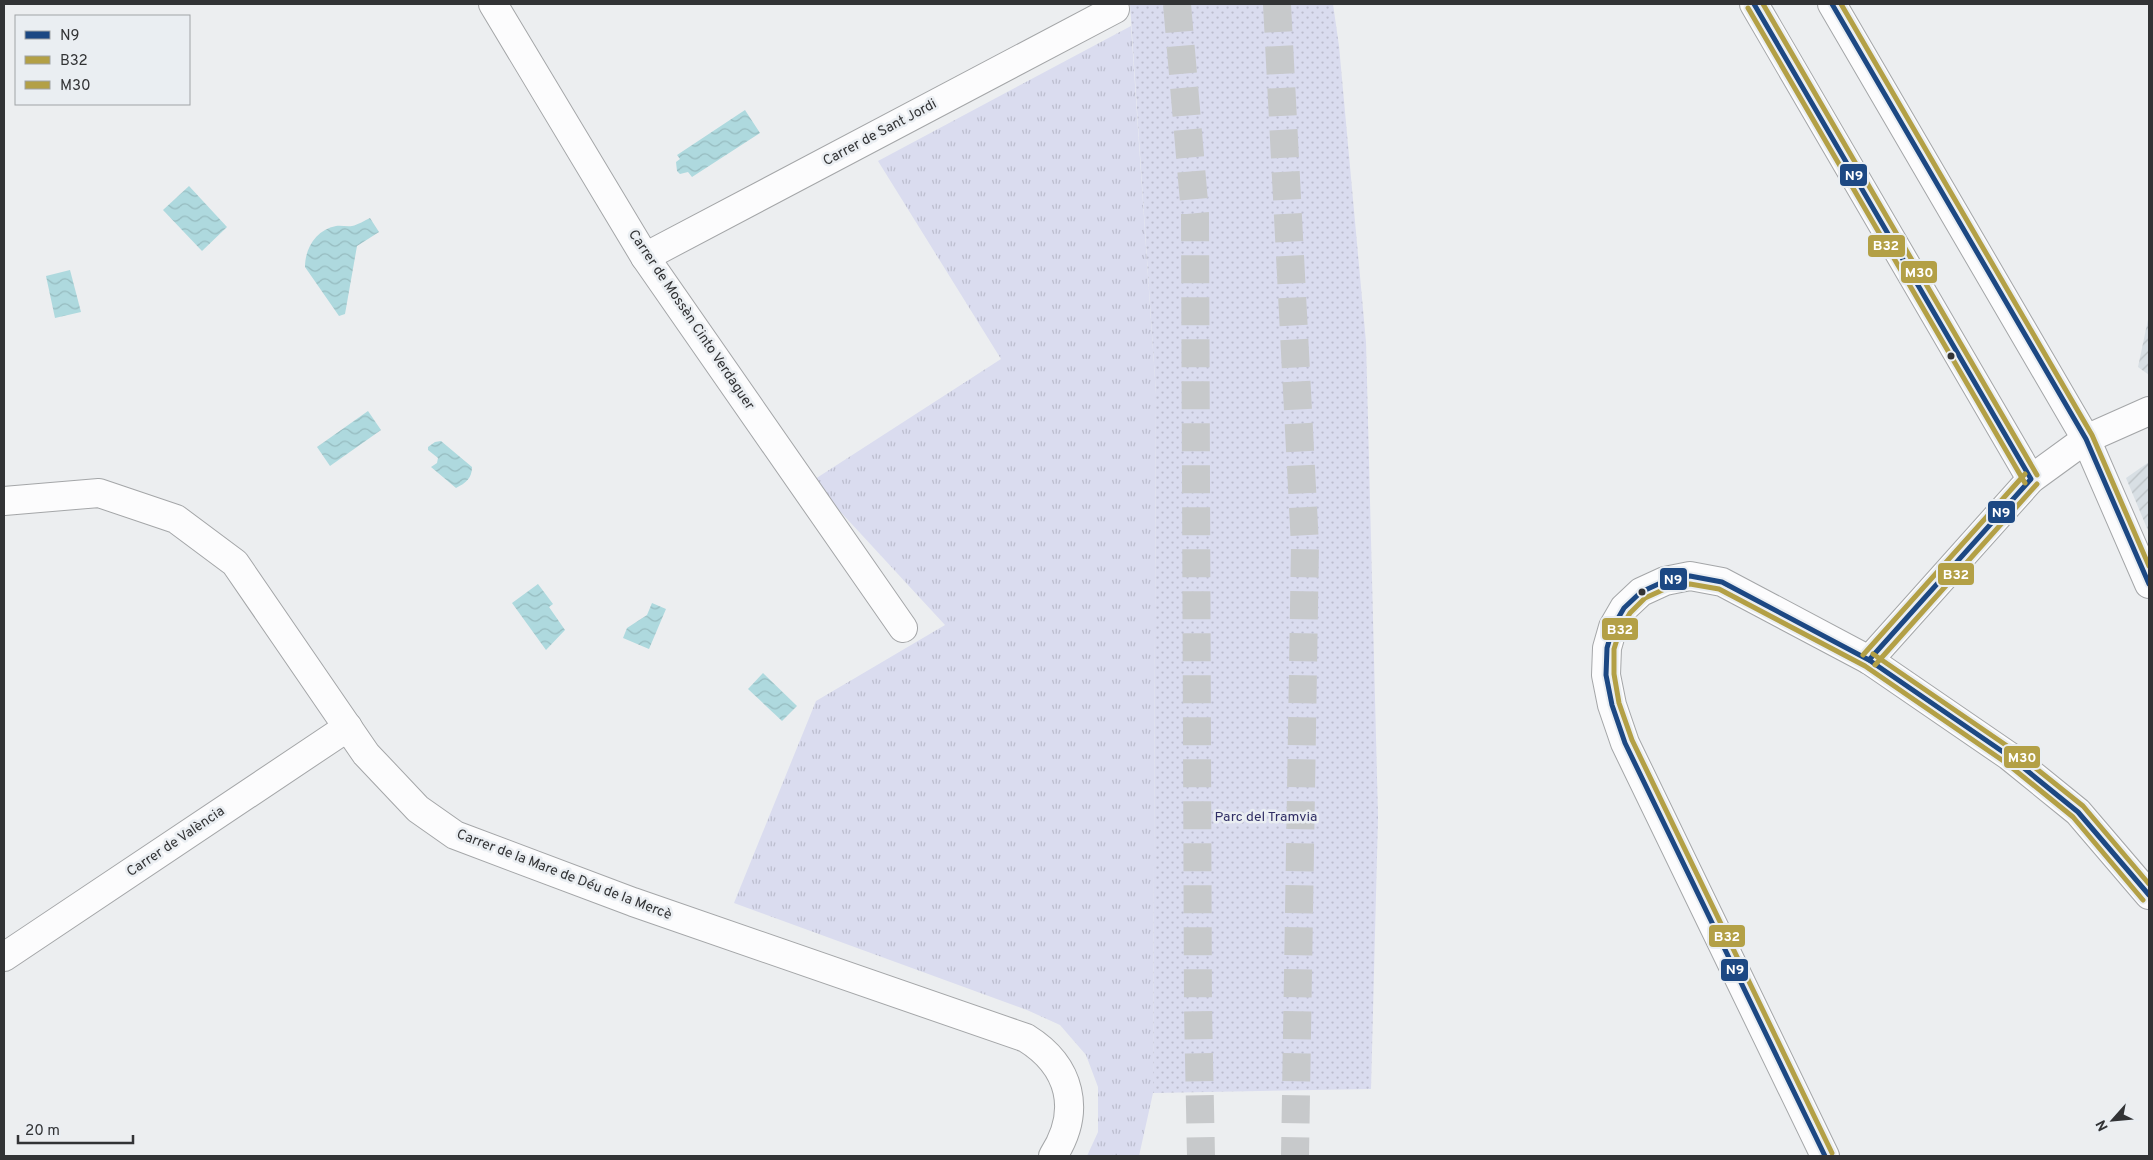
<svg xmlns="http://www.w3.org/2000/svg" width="2153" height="1160" font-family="Overpass,sans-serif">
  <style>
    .industrial { fill: url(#industrial-furrows) }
    .grass { fill: url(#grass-tufts) }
    .park { fill: url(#park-dots) }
    .water { fill: url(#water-waves) }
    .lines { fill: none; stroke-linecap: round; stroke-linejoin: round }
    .highway-tunnel { stroke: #c7c9cb; stroke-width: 28; stroke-dasharray: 28 14; stroke-linecap: butt }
    .street-casing { stroke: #a4a6a8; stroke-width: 30 }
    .secondary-casing { stroke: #a4a6a8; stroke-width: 30 }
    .street { stroke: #fcfcfd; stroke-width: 28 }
    .secondary { stroke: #fcfcfd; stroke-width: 28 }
    .bus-1-casing { stroke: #eaeef2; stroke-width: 9 }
    .bus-2-casing { stroke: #eaeef2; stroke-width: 9 }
    .bus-3-casing { stroke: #eaeef2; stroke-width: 9 }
    .bus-1 { stroke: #1c4883; stroke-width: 5 }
    .bus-2 { stroke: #b3a046; stroke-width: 5 }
    .bus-3 { stroke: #b3a046; stroke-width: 5 }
    .bus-dot { fill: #323335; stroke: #eaeef2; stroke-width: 2 }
    .labels { text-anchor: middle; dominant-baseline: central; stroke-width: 5; stroke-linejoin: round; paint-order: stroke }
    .street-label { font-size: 14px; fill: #323335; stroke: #eaeef2 }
    .park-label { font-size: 14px; fill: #312f65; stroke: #eaeef2 }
    .line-badge { stroke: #eaeef2; stroke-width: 2 }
    .badge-label { font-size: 14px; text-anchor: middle; font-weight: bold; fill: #fff }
  </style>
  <defs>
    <pattern id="industrial-furrows" width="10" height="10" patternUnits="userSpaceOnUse" patternTransform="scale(1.25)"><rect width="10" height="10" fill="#d8dfe4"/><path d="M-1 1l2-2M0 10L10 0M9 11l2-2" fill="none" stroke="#bac0c4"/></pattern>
    <pattern id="grass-tufts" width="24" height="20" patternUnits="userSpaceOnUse" patternTransform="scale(1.25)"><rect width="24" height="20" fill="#dadcef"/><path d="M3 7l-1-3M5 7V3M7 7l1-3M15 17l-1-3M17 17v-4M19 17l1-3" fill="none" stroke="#bcbdce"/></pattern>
    <pattern id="park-dots" width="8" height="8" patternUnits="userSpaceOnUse" patternTransform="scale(1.25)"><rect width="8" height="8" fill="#dadcef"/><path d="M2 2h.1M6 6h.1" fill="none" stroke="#bcbdce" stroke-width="1.8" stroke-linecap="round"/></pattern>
    <pattern id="water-waves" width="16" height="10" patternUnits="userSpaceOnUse" patternTransform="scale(1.25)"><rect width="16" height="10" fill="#aed9de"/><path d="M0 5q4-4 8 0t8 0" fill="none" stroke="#96bbbf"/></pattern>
  </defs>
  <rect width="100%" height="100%" fill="#eceef0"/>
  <g class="industrial">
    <polygon points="2149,315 2149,375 2138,367"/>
    <polygon points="2149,462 2149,533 2126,478"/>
  </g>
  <polygon class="grass" points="1131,26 1156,394 1153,1093 1139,1156 1087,1156 1098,1132 1098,1087 1086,1055 1060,1025 1027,1010 734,903 816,701 945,625 812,481 1001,359 878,161"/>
  <polygon class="park" points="1130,4 1333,4 1339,46 1366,342 1378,817 1371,1089 1153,1093 1156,394"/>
  <g class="water">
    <polygon points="745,110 760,133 692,177 688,172 680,174 677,171 676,162 680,159 677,155"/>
    <polygon points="189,186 227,227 202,251 163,210"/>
    <path d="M370 218 379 232 357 246 345 314 339 316 305 267C305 248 316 230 336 226 341 225 347 227 352 226 358 225 365 220 370 218Z"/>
    <polygon points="70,270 81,312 55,318 46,276"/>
    <polygon points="368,411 381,430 330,466 317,447"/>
    <path d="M441 441 472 467C472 478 466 483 456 488L431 467 437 463 438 458 428 450V447L435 442Z"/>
    <polygon points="538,584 553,604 549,607 565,630 546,650 512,603"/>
    <polygon points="652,603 666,609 649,649 623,638 627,628 647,615"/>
    <polygon points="763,673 797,706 782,721 748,689"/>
  </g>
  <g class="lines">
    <g class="highway-tunnel">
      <polyline points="1177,4 1195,214 1198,1009 1201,1156"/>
      <polyline points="1277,4 1305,546 1295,1156"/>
    </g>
    <defs>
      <g id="street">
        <polyline points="493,4 645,257 903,628"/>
        <polyline points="1754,4 2031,479"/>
        <polyline points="1832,4 2086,439 2149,584"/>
        <polyline points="645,257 1115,9"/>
        <path d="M4 501 99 493 176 519 235 563 366 754 418 809 455 835 633 902 1026 1038C1071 1066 1082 1111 1053 1156"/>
        <polyline points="4,957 348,727"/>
      </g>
      <g id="secondary">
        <polyline points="1869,660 2031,479 2086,439 2149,411"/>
        <polyline points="1825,1156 1625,743 1612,705 1606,675 1607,648 1613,627 1624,608 1641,592 1665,581 1690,576 1722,582 1869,660 2009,756 2078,812 2149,895"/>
      </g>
    </defs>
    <use href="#street" class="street-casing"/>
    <use href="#secondary" class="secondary-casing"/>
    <use href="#street" class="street"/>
    <use href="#secondary" class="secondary"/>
    <defs>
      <g id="bus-1">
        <polyline points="1754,4 2031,479 1869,660"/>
        <polyline points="1832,4 2086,439 2149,584"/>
        <polyline points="1825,1156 1625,743 1612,705 1606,675 1607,648 1613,627 1624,608 1641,592 1665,581 1690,576 1722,582 1869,660 2009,756 2078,812 2149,895"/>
      </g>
      <g id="bus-2">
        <polyline points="1748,8 2025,483"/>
        <polyline points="1875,665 2037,484"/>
        <polyline points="1832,1153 1632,740 1619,703 1614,674 1614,649 1620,630 1630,613 1645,598 1667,588 1690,584 1719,589 1865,666 2005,762 2073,817 2143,900"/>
      </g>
      <g id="bus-3">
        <polyline points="1763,4 2037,475"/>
        <polyline points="1841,4 2092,435 2149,566"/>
        <polyline points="1873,654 2013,750 2083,806 2149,884"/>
        <polyline points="1863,655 2025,474"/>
      </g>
    </defs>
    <use href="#bus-1" class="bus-1-casing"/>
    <use href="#bus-2" class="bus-2-casing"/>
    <use href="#bus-3" class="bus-3-casing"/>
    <use href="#bus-1" class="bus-1"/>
    <use href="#bus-2" class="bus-2"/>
    <use href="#bus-3" class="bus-3"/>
  </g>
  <g class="bus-dot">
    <circle cx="1951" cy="356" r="4.5"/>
    <circle cx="1642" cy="592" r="4.5"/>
  </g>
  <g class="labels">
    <g class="street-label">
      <text transform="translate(880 133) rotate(-28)">Carrer de Sant Jordi</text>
      <text transform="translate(691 320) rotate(56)">Carrer de Mossèn Cinto Verdaguer</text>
      <text transform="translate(176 842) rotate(-34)">Carrer de València</text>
      <text transform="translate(564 875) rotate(21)">Carrer de la Mare de Déu de la Mercè</text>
    </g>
    <g class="park-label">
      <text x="1266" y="817">Parc del Tramvia</text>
    </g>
  </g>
  <g class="line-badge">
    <rect x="1839" y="163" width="29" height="24" rx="5" fill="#1c4883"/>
    <rect x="1867" y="234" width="39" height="24" rx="5" fill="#b3a046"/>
    <rect x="1900" y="260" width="38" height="24" rx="5" fill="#b3a046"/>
    <rect x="1987" y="500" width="29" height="24" rx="5" fill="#1c4883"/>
    <rect x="1937" y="562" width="38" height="24" rx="5" fill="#b3a046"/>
    <rect x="1659" y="567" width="29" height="24" rx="5" fill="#1c4883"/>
    <rect x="1601" y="617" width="38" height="24" rx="5" fill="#b3a046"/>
    <rect x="2003" y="745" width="38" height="24" rx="5" fill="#b3a046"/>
    <rect x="1708" y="924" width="38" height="24" rx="5" fill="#b3a046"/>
    <rect x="1720" y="958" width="29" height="24" rx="5" fill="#1c4883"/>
  </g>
  <g class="badge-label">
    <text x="1854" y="180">N9</text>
    <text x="1886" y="250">B32</text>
    <text x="1919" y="277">M30</text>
    <text x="2001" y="517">N9</text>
    <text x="1956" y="579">B32</text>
    <text x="1673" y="584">N9</text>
    <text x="1620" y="634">B32</text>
    <text x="2022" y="762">M30</text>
    <text x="1727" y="941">B32</text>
    <text x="1735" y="974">N9</text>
  </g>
  <rect width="2153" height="1160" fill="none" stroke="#323335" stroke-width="10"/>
  <rect x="15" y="15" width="175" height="90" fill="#eaeef2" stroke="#a0a3a6"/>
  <rect x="25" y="31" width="25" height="8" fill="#1c4883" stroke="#a0a3a6"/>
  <text x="60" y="40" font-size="15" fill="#323335">N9</text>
  <rect x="25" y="56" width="25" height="8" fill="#b3a046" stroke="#a0a3a6"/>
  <text x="60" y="65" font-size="15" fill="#323335">B32</text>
  <rect x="25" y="81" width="25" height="8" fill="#b3a046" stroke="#a0a3a6"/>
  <text x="60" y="90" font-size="15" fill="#323335">M30</text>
  <g transform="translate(2113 1120) rotate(243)" stroke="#eaeef2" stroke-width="4" paint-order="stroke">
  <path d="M0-4L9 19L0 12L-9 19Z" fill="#323335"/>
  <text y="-8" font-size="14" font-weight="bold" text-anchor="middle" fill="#323335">N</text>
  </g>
  <path d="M18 1135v8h115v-8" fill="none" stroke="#323335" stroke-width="2.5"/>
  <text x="25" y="1135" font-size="15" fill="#323335" stroke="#eaeef2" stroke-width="4" paint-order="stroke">20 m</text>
</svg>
